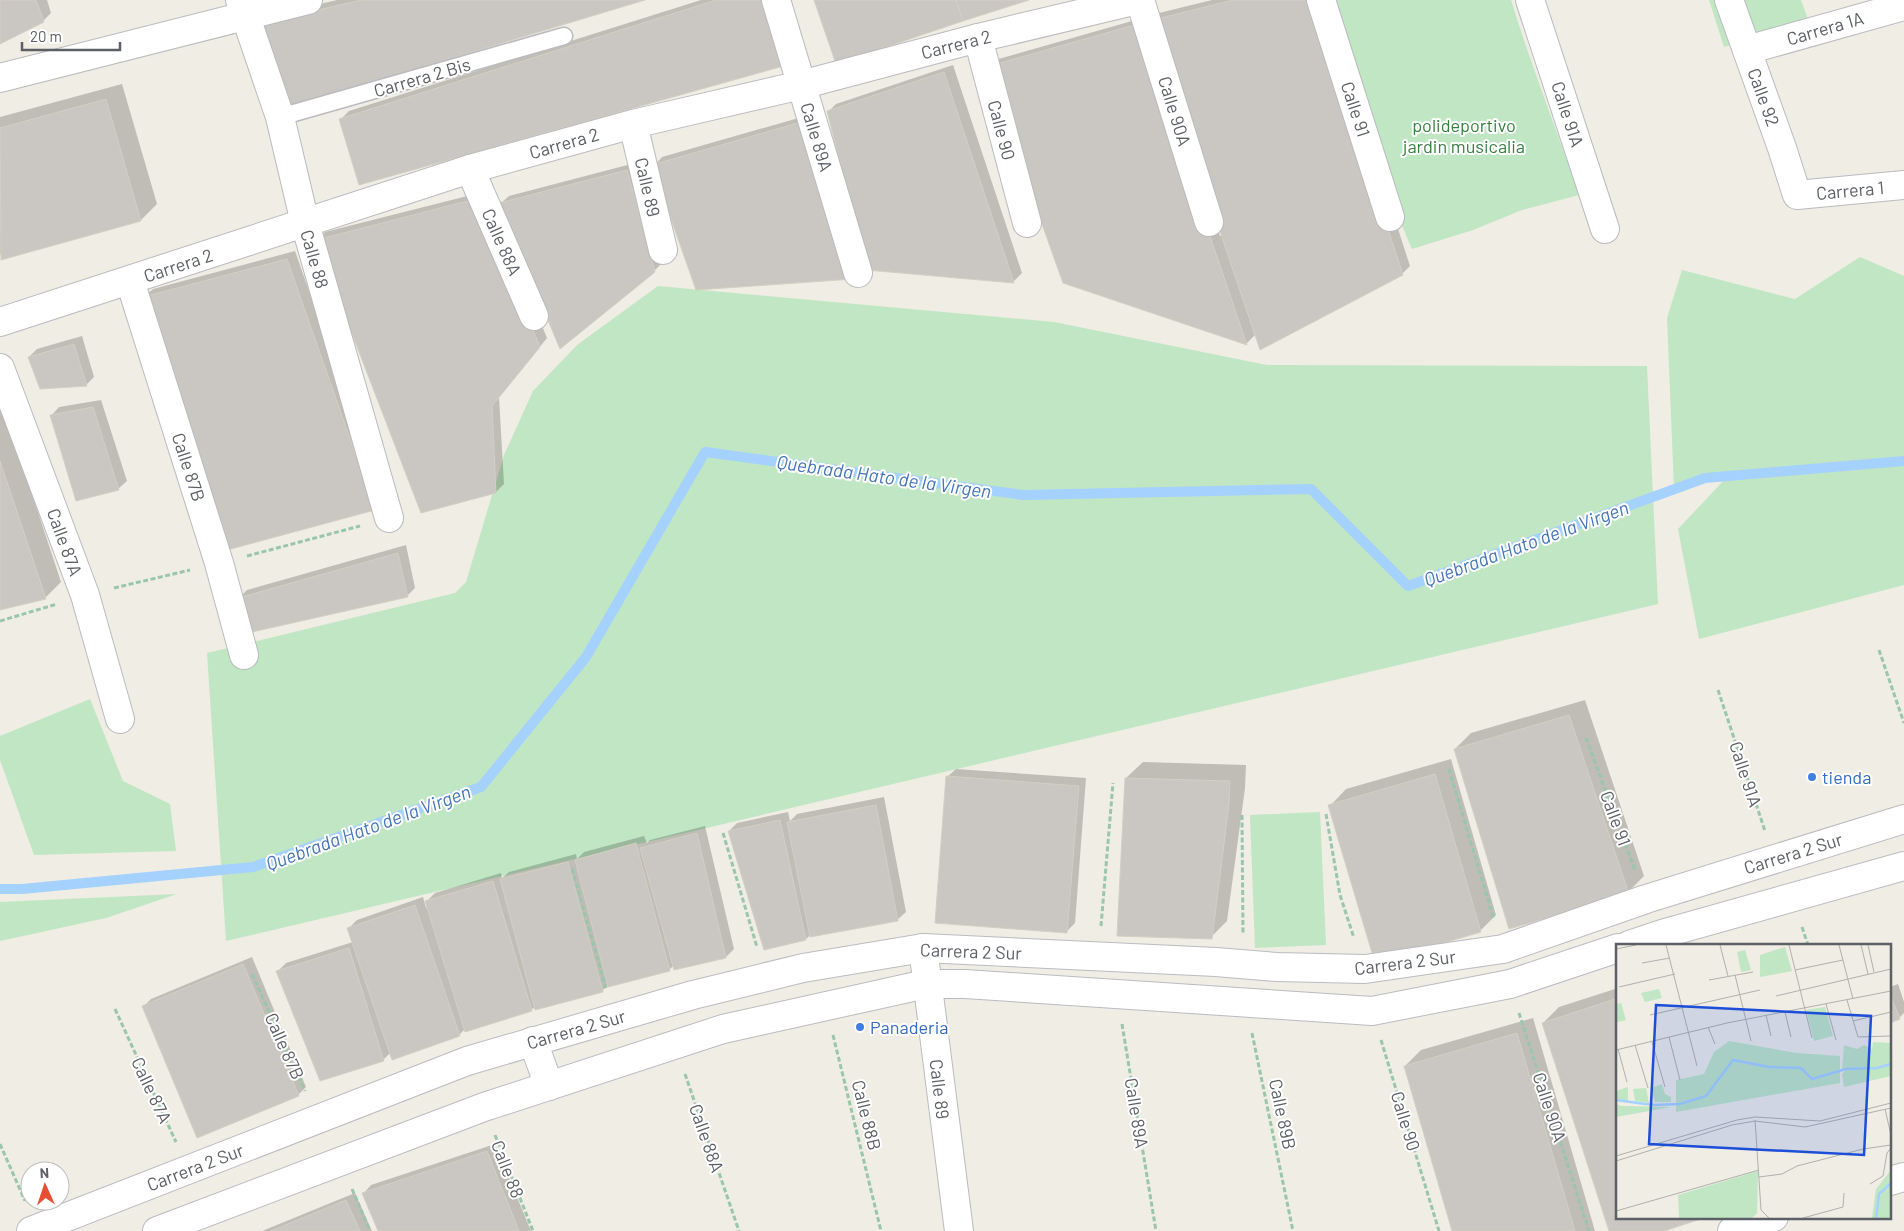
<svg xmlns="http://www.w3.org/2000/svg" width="1904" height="1231" font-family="Barlow,sans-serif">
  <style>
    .green { fill: #c1e6c4 }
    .shadow { fill: #0003 }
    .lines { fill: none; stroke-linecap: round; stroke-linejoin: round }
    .stream { stroke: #a5d1fe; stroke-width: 10 }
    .building { fill: #cac7c2; stroke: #d3cfc3 }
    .lane-casing { stroke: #b9bbc0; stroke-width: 19 }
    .street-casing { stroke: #b9bbc0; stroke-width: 30 }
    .secondary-casing { stroke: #babcc2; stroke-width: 30 }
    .path { stroke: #9ac6ab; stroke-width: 3; stroke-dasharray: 5 2.5; stroke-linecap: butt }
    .lane { stroke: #fff; stroke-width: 16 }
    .street { stroke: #fff; stroke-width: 28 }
    .secondary { stroke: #fff; stroke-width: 28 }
    .shop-dot { fill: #3f7fe0; stroke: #fff; stroke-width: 2 }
    .labels { text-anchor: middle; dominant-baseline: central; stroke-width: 4; stroke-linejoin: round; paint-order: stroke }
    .street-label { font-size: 18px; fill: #5c5f65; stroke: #fff }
    .park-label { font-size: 18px; fill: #35823f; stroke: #fff }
    .shop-label { font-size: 18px; fill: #366cbe; stroke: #fff; text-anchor: start }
    .water-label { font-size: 19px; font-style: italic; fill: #4475b9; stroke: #fff }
    .inset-river { fill: none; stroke: #a5d1fe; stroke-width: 2.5 }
    .inset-road { fill: none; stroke: #b0b0ad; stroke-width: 1 }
    .view { fill: #1d4ed8; fill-opacity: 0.15; stroke: #1d4ed8; stroke-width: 2.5 }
    .inset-edge { fill: none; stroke: #5c5f65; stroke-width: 2.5 }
  </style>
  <rect width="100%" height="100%" fill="#efede4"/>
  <g class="green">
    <path d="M1330 0H1511C1531 66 1557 130 1579 195L1522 210 1473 230 1412 249 1387 191Z"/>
    <polygon points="1709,0 1801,0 1809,22 1724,47"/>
    <polygon points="1860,257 1904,276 1904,585 1699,639 1678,529 1727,477 1674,489 1667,318 1682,270 1795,299"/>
    <polygon points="658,286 1054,322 1267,365 1647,366 1658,604 226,941 207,653 455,593 466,582 504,455 533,391 577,345"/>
    <polygon points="90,699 123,781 170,804 176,851 34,855 0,760 0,736"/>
    <polygon points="1320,812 1326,945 1255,948 1250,815"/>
    <polygon points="177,894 106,918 0,941 0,902"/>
  </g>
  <g class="shadow">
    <polygon points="0,0 47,0 51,13 43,21 0,43"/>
    <polygon points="337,0 641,0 260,18"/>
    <polygon points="701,0 777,0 341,119 349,111"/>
    <polygon points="1212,0 1324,0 1410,266 1402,274 1256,334 1247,343 1064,282 995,60 1146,17 1220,236 1223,235 1151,22 1159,13"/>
    <polygon points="953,65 1022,273 1014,281 868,269 828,112 836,104"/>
    <polygon points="122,84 157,204 141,220 2,259 0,253 0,117"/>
    <polygon points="816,113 852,278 654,166 662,157"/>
    <polygon points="635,163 662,263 654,271 500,204 509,196"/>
    <polygon points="487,191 547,338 499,397 504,484 496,492 317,240 325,232"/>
    <polygon points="295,251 382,501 144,297 153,289"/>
    <polygon points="82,336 94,377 86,385 29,357 37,349"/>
    <polygon points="0,397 61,582 45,598 0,609"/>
    <polygon points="101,400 127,481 118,489 51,416 59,407"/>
    <polygon points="406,545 415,588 407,596 239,598 247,590"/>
    <polygon points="1585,700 1644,876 1628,892 1455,749 1471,733"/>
    <polygon points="1451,759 1496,915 1480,931 1330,806 1346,789"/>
    <polygon points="1143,762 1246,765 1245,788 1227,921 1211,937 1126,778"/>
    <polygon points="956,769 1086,778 1075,923 1067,931 947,777"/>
    <polygon points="884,797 906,912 897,920 811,934 806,939 765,949 729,831 737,823 788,812 790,821 797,814"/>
    <polygon points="705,826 734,949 726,957 674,965 669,970 609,984 602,991 535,1007 531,1010 465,1029 459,1035 391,1052 384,1059 321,1079 278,971 286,963 353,942 349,928 357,920 423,897 426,908 429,907 427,901 435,893 501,873 502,878 509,872 576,854 577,859 584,852 644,836 647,843 650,840"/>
    <polygon points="252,957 306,1087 298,1095 143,1007 151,999"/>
    <polygon points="1898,984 1904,1002 1904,1013 1899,1018 1890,1022 1890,987"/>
    <polygon points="1618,988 1618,1217 1660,1231 1610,1231 1543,1023 1559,1007"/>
    <polygon points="1533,1018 1595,1231 1453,1231 1405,1066 1421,1050"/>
    <polygon points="495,1144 531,1231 379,1231 363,1194 371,1185"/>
    <polygon points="355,1193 372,1231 262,1231"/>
  </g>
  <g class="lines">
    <polyline class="stream" points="0,889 22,889 253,867 481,787 586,657 705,452 1023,495 1311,489 1408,586 1705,478 1904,461"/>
  </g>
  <g class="building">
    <polygon points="0,0 36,0 44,22 0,44"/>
    <polygon points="361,0 645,0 284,109 250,26"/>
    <polygon points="716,0 767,0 787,65 359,185 339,119"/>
    <polygon points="814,0 956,0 963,21 836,64"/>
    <polygon points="956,0 1029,0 963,21"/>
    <polygon points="1233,0 1313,0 1403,275 1260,350 1149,21"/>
    <polygon points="1138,24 1247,345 1063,283 986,67"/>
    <polygon points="944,72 1014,283 867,270 827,111"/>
    <polygon points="106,99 141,221 1,260 0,128"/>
    <polygon points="808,120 853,279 696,290 652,165"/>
    <polygon points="627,170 655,272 560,349 499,203"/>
    <polygon points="479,198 540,347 492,406 496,493 421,513 316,240"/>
    <polygon points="287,259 375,510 227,550 143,297"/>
    <polygon points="74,344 87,386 40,389 28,357"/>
    <polygon points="93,407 119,490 76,501 50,415"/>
    <polygon points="0,461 46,599 0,610"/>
    <polygon points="398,553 408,597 252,632 238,598"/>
    <polygon points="1569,715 1629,894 1509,929 1454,749"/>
    <polygon points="1435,774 1481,932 1375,963 1328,805"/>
    <polygon points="946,776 1079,786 1067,933 935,923"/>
    <polygon points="1125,778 1230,781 1229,804 1212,939 1117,936"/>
    <polygon points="876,805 898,921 810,937 787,822"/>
    <polygon points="780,820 806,940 764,950 728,831"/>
    <polygon points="697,833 726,958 674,970 640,848"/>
    <polygon points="636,843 670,971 608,987 575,860"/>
    <polygon points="568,862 603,992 535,1010 500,879"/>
    <polygon points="493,881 532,1011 465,1032 425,901"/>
    <polygon points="415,905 460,1036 392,1060 347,928"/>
    <polygon points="349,948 384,1061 320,1081 276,971"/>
    <polygon points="243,964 299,1096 197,1138 142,1006"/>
    <polygon points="1890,994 1900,1019 1890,1023"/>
    <polygon points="1618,998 1618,1217 1707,1217 1664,1231 1609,1231 1542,1023"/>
    <polygon points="1517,1033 1575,1231 1452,1231 1404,1066"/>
    <polygon points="487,1151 519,1231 378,1231 362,1193"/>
    <polygon points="346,1200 360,1231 271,1231"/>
  </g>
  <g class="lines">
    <defs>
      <polyline id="lane" points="280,117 564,36"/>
      <g id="street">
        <polyline points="240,0 280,117 305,223 389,518"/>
        <polyline points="776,0 858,273"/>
        <polyline points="1140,0 1209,222"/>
        <polyline points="1321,0 1390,217"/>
        <polyline points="1530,0 1605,229"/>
        <polyline points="1729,0 1782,148 1797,195 1904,185"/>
        <polyline points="978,38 1027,223"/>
        <polyline points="1747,50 1904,6"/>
        <polyline points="0,78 308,0"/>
        <polyline points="633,124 663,250"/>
        <polyline points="470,169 534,316"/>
        <polyline points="130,281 219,563 244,655"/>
        <polyline points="0,322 470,169 633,124 801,85 978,38 1138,0"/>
        <polyline points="0,368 85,595 120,719"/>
        <polyline points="923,948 959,1231"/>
        <polyline points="1890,1181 1904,1177"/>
        <polyline points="1732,1231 1774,1217"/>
      </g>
      <g id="secondary">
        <polyline points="1629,945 1662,934 1904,866"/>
        <polyline points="533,1041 549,1086"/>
        <polyline points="31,1231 467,1061 693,995 803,968 923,948 1216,962 1277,967 1365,969 1503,949 1646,899 1904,819"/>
        <polyline points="157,1231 484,1107 723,1029 926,984 965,984 1372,1011 1510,984 1618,948"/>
      </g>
    </defs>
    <use href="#lane" class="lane-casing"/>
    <use href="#street" class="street-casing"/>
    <use href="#secondary" class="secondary-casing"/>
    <g class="path">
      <polyline points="247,556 360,526"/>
      <polyline points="114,588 190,570"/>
      <polyline points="0,621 57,604"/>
      <polyline points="1879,650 1904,723"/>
      <polyline points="1718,690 1765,831"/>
      <polyline points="1586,738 1635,870"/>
      <polyline points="1449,769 1494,920"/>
      <polyline points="1326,814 1340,895 1354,938"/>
      <polyline points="1242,815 1243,934"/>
      <polyline points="723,833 757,947"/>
      <polyline points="572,869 606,988"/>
      <polyline points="1101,926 1113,783"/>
      <polyline points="1802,927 1808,945"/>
      <polyline points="252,974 305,1091"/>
      <polyline points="115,1009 176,1142"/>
      <polyline points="1519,1013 1589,1231"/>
      <polyline points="1122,1024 1156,1231"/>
      <polyline points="1252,1033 1293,1231"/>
      <polyline points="833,1035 881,1231"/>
      <polyline points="1381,1040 1439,1231"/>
      <polyline points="685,1074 739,1231"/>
      <polyline points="495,1135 533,1231"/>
      <polyline points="0,1144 25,1201"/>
      <polyline points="352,1189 370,1231"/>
    </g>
    <use href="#lane" class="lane"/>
    <use href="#street" class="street"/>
    <use href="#secondary" class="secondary"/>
  </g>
  <g class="shop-dot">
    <circle cx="1812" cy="777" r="5"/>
    <circle cx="860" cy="1027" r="5"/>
  </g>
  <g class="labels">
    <g class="street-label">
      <text transform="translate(1825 28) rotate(-16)">Carrera 1A</text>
      <text transform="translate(956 44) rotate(-14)">Carrera 2</text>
      <text transform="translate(422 77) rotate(-16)">Carrera 2 Bis</text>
      <text transform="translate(1764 97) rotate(70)">Calle 92</text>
      <text transform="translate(1356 109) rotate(72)">Calle 91</text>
      <text transform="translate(1175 111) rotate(73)">Calle 90A</text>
      <text transform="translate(1568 114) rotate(72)">Calle 91A</text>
      <text transform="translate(1002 130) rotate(75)">Calle 90</text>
      <text transform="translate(817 137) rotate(73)">Calle 89A</text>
      <text transform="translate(564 143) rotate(-16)">Carrera 2</text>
      <text transform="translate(648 187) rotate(77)">Calle 89</text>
      <text transform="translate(1850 190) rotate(-5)">Carrera 1</text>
      <text transform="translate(502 242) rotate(66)">Calle 88A</text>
      <text transform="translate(315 259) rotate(74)">Calle 88</text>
      <text transform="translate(178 265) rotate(-18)">Carrera 2</text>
      <text transform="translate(189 467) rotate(72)">Calle 87B</text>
      <text transform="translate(65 542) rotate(70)">Calle 87A</text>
      <text transform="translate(1746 774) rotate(72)">Calle 91A</text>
      <text transform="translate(1616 818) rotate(70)">Calle 91</text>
      <text transform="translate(1793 853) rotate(-17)">Carrera 2 Sur</text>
      <text transform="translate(971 951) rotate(2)">Carrera 2 Sur</text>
      <text transform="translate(1405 962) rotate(-7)">Carrera 2 Sur</text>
      <text transform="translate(576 1029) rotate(-16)">Carrera 2 Sur</text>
      <text transform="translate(285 1046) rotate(66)">Calle 87B</text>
      <text transform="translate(940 1089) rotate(83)">Calle 89</text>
      <text transform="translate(152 1090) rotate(65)">Calle 87A</text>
      <text transform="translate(1550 1107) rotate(72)">Calle 90A</text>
      <text transform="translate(1137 1113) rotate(81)">Calle 89A</text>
      <text transform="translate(1283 1114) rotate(78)">Calle 89B</text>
      <text transform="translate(867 1115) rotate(76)">Calle 88B</text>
      <text transform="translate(1406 1121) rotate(73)">Calle 90</text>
      <text transform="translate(707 1138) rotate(71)">Calle 88A</text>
      <text transform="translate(195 1167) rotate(-21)">Carrera 2 Sur</text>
      <text transform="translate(508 1169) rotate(69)">Calle 88</text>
    </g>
    <g class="park-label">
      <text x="1464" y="125">polideportivo<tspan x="1464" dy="21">jardin musicalia</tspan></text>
    </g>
    <g class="shop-label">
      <text x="1822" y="777">tienda</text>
      <text x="870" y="1027">Panaderia</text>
    </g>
    <g class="water-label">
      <text transform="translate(884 476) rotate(8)">Quebrada Hato de la Virgen</text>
      <text transform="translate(1526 543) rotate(-20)">Quebrada Hato de la Virgen</text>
      <text transform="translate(368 827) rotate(-20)">Quebrada Hato de la Virgen</text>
    </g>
  </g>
  <g transform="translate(1616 944)">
    <rect width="275" height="275" fill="#efede4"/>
    <path d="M169 3 176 27 144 33V11ZM129 6 135 26 125 28 121 8ZM43 45 46 54 29 58 25 49ZM5 59 10 76 1 78 0 60ZM209 63 217 92 198 97 190 66ZM113 97 181 109 224 112V139L60 168V136L88 130 98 108ZM257 98 275 99V132L228 143 226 130 231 125 226 126 228 101 241 105 248 101 256 105ZM46 140 49 150 55 153V158H39L35 144ZM12 143V158L0 155V147ZM30 144 33 159 19 157 17 145ZM0 160 5 162 55 163 0 173ZM275 226V274H256L260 245ZM142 227 141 269 136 274H63L62 251Z" fill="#c1e6c4"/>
    <path class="inset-river" d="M0 156 37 161 64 160 90 152 117 116 153 123 185 124 196 135 230 125 261 124 275 120M260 274 263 250 275 239"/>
    <path class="inset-road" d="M50 1 81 122M104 1 112 32M173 1 196 94M223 1 237 55M245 1 252 30M252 1 258 28M0 5 20 1M26 19 54 14M179 26 227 16M119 31 135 97M93 36 137 28M3 43 59 30M160 52 275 25M231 56 242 93 275 92M210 60 220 96M169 68 175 93M34 71 144 46M150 71 155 92M237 77 275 68M92 83 99 100M53 93 64 136M36 98 49 143M19 101 32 144M2 105 11 138M0 106 111 79 275 47M269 165 275 191M139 176 145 266 153 274M0 212 121 176 139 173 204 177 275 159M0 217 116 181 139 177 189 183 275 164M143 233 166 230 181 222 247 205 275 201M254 240 267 232 271 209 275 204M0 267 143 226M187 274 227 263 228 249"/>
    <path class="view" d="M40 61 255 72 248 211 33 200Z"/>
    <rect width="275" height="275" class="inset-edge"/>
  </g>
  <g transform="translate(45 1186) rotate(357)"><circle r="24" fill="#ffffff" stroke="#bebfc1"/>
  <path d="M0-4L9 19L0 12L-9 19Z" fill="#e74e32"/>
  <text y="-8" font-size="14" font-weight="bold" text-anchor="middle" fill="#5c5f65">N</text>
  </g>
  <path d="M22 42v8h98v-8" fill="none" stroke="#5c5f65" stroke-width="2.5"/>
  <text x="30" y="42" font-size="15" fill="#5c5f65" stroke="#ffffff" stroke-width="4" paint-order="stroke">20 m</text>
</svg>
